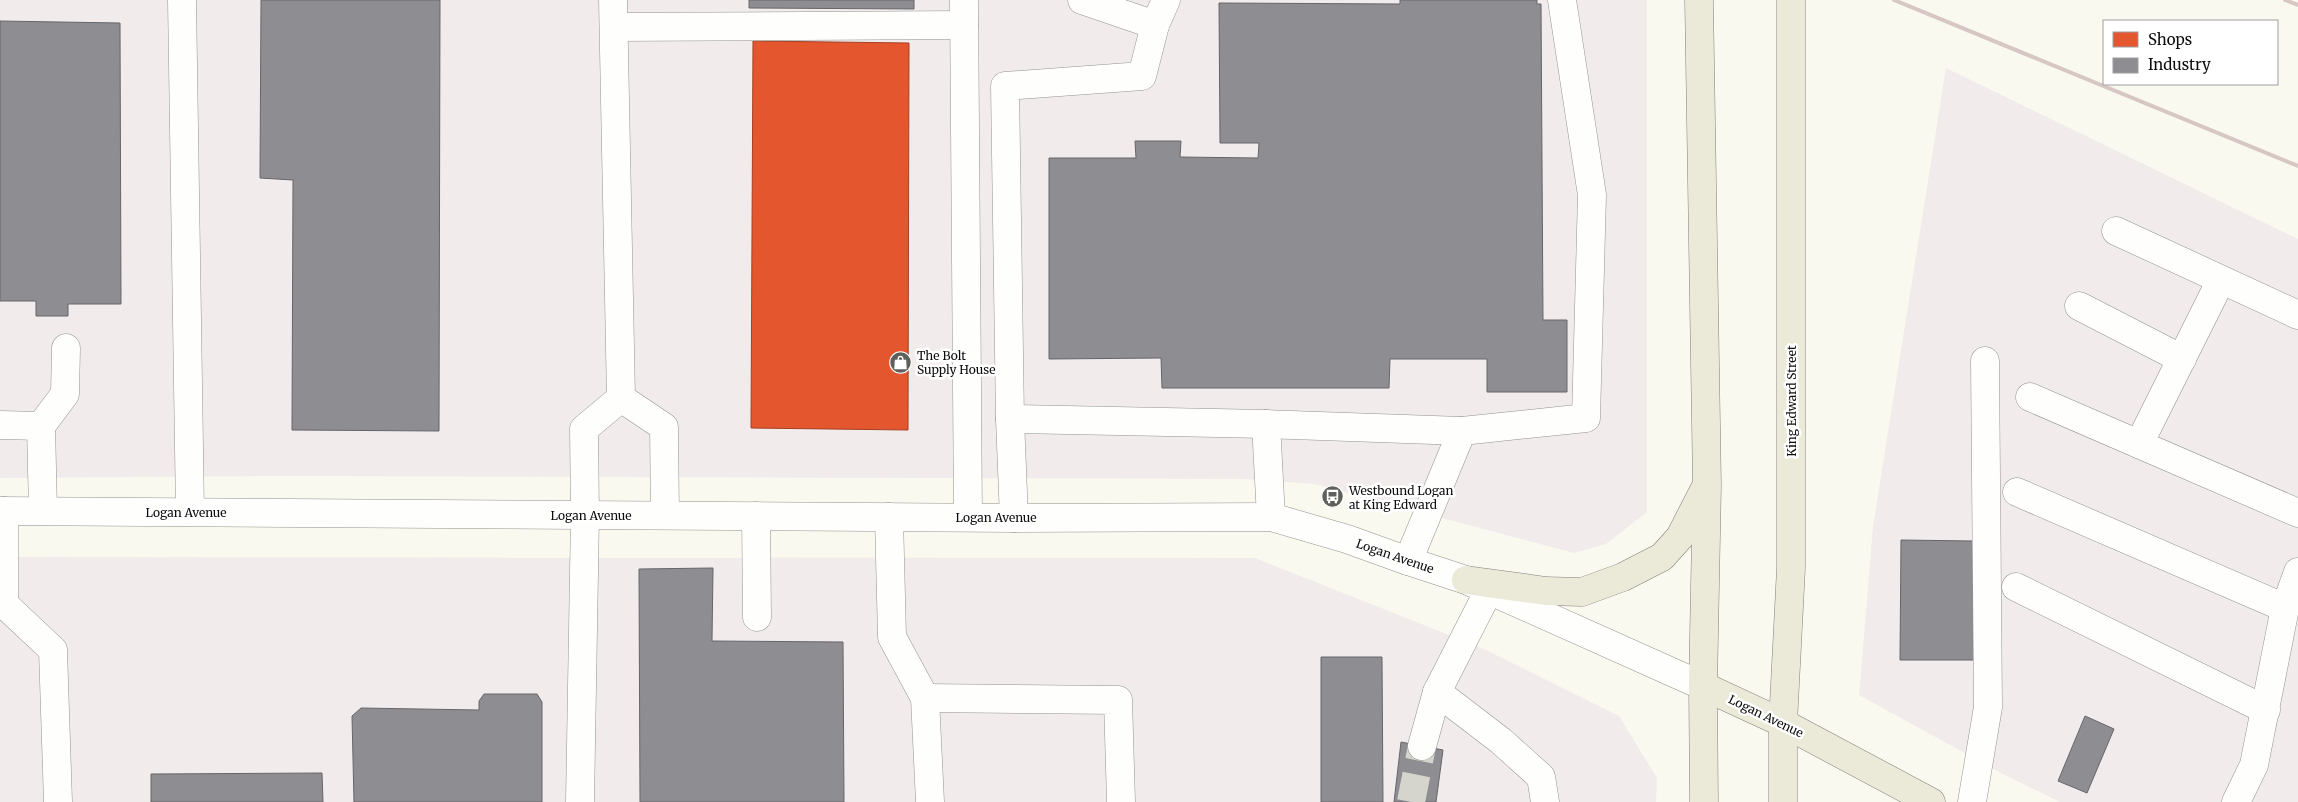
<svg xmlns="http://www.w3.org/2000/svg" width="2298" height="802" font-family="Merriweather,serif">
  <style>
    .industrial { fill: #f1ebec }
    .shops { fill: #e4572e; stroke: #a34024 }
    .industry { fill: #8d8d92; stroke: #66666a }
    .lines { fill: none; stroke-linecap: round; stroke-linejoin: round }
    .minor-tunnel { stroke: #d6d5cd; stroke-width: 28; stroke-dasharray: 28 14; stroke-linecap: butt }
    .minor-casing { stroke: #93938e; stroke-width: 29 }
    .major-casing { stroke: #80807c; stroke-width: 29 }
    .minor { stroke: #fefefd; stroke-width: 28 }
    .major { stroke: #ebe9d8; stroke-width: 28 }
    .rail { stroke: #d6c7c4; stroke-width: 4 }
    .labels { text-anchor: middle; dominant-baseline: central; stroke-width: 5; stroke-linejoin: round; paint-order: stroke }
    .poi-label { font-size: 12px; fill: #0c0c0c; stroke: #fff; text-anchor: start }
    .street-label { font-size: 12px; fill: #0c0c0c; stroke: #fff }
  </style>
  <rect width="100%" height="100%" fill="#faf9ef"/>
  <g class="industrial">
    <polygon points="0,0 1647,0 1647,512 1606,544 1574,553 1314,484 1244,479 285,476 0,478"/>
    <polygon points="1946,68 2298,239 2298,802 2060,802 1999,772 1859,695 1873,526"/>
    <polygon points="0,557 1255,558 1482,648 1619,716 1657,778 1656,802 0,802"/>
  </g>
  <polygon class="shops" points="753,41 909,43 908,430 751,428"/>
  <g class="industry">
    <polygon points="261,0 440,0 439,431 292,430 293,180 260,178"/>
    <polygon points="749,0 914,0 914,9 749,8"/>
    <polygon points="1400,0 1537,0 1537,4 1541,4 1543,320 1567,320 1567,392 1487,392 1487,359 1390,359 1389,388 1162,388 1161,358 1049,359 1049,158 1136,158 1135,141 1181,141 1180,157 1258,158 1259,143 1220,143 1219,3 1400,4"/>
    <polygon points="0,21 120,23 121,304 68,304 68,316 36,316 36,301 0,301"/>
    <polygon points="1901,540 1973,541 1974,660 1900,660"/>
    <polygon points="713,568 712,641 843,642 844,802 640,802 639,569"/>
    <polygon points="1321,657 1382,657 1383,802 1321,802"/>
    <polygon points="484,694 537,694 542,702 542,802 354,802 352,716 361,708 479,710 479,701"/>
    <polygon points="2085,716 2114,729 2087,793 2058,781"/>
    <polygon points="1401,742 1443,750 1436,802 1394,802"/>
    <polygon points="322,773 323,802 151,802 151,774"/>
  </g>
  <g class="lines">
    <polyline class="minor-tunnel" points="1411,802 1422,746"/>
    <defs>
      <g id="minor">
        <polyline points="182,0 190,512"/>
        <polyline points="613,0 621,398"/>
        <polyline points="964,0 968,517"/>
        <polyline points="1082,0 1155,25 1166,0"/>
        <polyline points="614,27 964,25"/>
        <polyline points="2116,231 2298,315"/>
        <polyline points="2079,306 2182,359"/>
        <polyline points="2030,397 2298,513"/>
        <polyline points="621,398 664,427 665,515"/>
        <polyline points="1010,419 1005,86 1142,76 1155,25"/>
        <polyline points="1266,424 1271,517"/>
        <polyline points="0,425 41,426 43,511"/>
        <polyline points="41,426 65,394 66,348"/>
        <polyline points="2139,444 2221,280"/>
        <polyline points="2017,492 2285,608"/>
        <polyline points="0,511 1014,518 1271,517 1347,539 1408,561 1466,580 1703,686"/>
        <polyline points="756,516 757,617"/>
        <polyline points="889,517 892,637 925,698 930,802"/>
        <polyline points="1014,518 1010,419 1266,424 1462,431 1586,418 1592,195 1562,0"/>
        <polyline points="1408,561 1462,431"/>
        <polyline points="2016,587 2266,710"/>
        <polyline points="1489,590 1437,692 1501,741 1541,777 1545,802"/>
        <polyline points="0,604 4,604 4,511"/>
        <polyline points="4,604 53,650 58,802"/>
        <polyline points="925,698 1118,700 1121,802"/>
        <polyline points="1422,746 1437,692"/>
        <polyline points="580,802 585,515 584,429 621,398"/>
        <polyline points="1972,802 1988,707 1985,361"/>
        <polyline points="2236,802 2254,765 2285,608 2298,572"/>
      </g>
      <g id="major">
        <polyline points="1699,0 1707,485 1703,686 1704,802"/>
        <polyline points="1466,580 1546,591 1582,592 1623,577 1662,557 1680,537 1704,490"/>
        <polyline points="1703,686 1783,723 1931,802"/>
        <polyline points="1783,802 1783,723 1791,568 1791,0"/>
      </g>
    </defs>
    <use href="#minor" class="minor-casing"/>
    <use href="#major" class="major-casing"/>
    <use href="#minor" class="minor"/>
    <use href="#major" class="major"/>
    <g class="rail">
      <polyline points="1894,0 2298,166"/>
      <polyline points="2285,0 2298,5"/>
    </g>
  </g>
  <defs>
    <symbol id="shop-disc" viewBox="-11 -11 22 22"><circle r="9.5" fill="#5f5f5b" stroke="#fff"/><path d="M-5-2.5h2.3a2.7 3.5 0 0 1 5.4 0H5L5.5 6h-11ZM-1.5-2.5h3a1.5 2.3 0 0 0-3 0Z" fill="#fff"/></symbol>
    <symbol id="bus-disc" viewBox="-11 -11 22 22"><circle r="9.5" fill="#5f5f5b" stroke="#fff"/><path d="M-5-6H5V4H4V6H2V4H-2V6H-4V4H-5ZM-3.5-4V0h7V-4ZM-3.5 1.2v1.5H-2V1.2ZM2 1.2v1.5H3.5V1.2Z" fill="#fff"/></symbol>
  </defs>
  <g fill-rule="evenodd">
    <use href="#shop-disc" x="888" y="350" width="25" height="25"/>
    <use href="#bus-disc" x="1320" y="484" width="25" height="25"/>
  </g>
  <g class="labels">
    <g class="poi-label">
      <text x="917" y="355">The Bolt<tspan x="917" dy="14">Supply House</tspan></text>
      <text x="1349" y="490">Westbound Logan<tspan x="1349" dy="14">at King Edward</tspan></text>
    </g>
    <g class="street-label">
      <text transform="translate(1791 401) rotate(-90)">King Edward Street</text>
      <text x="186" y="512">Logan Avenue</text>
      <text x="591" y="515">Logan Avenue</text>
      <text x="996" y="517">Logan Avenue</text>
      <text transform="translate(1395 556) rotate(19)">Logan Avenue</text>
      <text transform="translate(1766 716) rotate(26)">Logan Avenue</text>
    </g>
  </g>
  <rect x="2103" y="20" width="175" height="65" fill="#ffffff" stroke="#9e9e9e"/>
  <rect x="2113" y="32" width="25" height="15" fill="#e4572e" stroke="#9e9e9e"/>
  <text x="2148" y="45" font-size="15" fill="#0c0c0c">Shops</text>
  <rect x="2113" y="58" width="25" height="15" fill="#8d8d92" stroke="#9e9e9e"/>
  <text x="2148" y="70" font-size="15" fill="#0c0c0c">Industry</text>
</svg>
